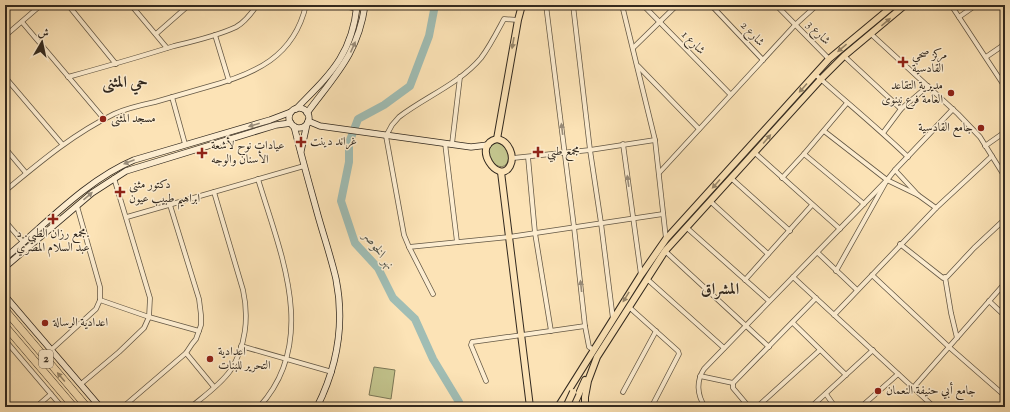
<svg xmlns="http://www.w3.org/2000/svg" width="1010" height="412" font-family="'Sorts Mill Goudy',Amiri,serif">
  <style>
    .green { fill: #c2c38c; stroke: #7a7656 }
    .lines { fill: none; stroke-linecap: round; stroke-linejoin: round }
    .river { stroke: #a0bdb4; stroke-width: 8 }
    .street-casing { stroke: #645845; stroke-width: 5.5 }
    .secondary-casing { stroke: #32291f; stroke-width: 7 }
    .primary-casing { stroke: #32291f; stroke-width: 8 }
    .highway-casing { stroke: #32291f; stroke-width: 8 }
    .street { stroke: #fdedd0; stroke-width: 4 }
    .secondary { stroke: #fdedd0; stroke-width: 5.5 }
    .primary { stroke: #fce3b6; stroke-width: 6 }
    .highway { stroke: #fce3b6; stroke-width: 7 }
    .primary-bridge-casing { stroke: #32291f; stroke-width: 8; stroke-linecap: butt }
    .primary-bridge { stroke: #fce3b6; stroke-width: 6 }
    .oneway { fill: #97866a }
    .oneway2 { fill: #988b78 }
    .poi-dot { fill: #8f2418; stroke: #fdedd0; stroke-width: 1.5 }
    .labels { text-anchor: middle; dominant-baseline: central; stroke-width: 3; stroke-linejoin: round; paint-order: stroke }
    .shield { fill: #fdedd0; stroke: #6f6454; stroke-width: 1 }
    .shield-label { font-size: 11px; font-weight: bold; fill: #32291f }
    .street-label { font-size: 12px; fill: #32291f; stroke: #fdedd0 }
    .poi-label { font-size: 12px; fill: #32291f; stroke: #fdedd0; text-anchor: start }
    .water-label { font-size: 13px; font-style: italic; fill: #53554c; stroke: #fdedd0 }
    .district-label { font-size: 16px; font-weight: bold; fill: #32291f; stroke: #fdedd0 }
  </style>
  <rect width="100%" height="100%" fill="#fce3b6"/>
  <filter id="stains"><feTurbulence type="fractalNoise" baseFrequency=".005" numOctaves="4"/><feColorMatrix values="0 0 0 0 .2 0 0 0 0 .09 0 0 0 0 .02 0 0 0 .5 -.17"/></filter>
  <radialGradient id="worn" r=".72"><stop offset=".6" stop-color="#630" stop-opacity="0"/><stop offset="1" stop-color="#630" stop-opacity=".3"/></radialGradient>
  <g class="green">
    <path d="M496 142C504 145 511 152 508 161 502 178 475 152 496 142Z"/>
    <polygon points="374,367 395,370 391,399 369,395"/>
  </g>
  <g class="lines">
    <polyline class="river" points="435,5 429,36 410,86 384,105 358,119 349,143 349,162 341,201 355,243 378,268 393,298 415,319 433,359 459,402 460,407"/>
    <defs>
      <g id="street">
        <polyline points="68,5 116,64"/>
        <polyline points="131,5 167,48"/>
        <polyline points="340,5 357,9"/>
        <polyline points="546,5 574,227 585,326 589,347 594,350"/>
        <polyline points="573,5 590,150 601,223 613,319"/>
        <polyline points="622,5 655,140 666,239"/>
        <polyline points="643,5 730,94"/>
        <polyline points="711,5 763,60"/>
        <polyline points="776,5 829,59"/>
        <polyline points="951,5 1005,87"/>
        <polyline points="959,17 976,5"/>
        <polyline points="22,22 104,119"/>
        <polyline points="156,34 189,5"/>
        <polyline points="871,34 958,114 980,137 1005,177"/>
        <polyline points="215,35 229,81"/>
        <polyline points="5,36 41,5"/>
        <polyline points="633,48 677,5"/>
        <polyline points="844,56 901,109"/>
        <polyline points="986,57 1005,44"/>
        <polyline points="638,66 699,129"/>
        <path d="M815 74C846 102 878 128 908 157"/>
        <polyline points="5,77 62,144"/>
        <path d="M68 77C104 67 139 57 174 46 195 41 217 36 236 27 245 22 251 14 257 5"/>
        <polyline points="172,97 185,144"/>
        <polyline points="824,131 887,180"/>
        <polyline points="883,133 901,109 928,86"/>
        <polyline points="445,143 457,242"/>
        <polyline points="452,144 460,77"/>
        <polyline points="623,144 641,275"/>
        <polyline points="985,146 1005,132"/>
        <polyline points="5,148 26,173"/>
        <polyline points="755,153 840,229"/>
        <polyline points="804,154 864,204"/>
        <polyline points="528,157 535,233 551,331"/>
        <polyline points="513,158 590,150 655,140"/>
        <polyline points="895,170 918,195 936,208"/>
        <polyline points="659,173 795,25 817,5"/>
        <polyline points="731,178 790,231"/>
        <polyline points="782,178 804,154 847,103"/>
        <path d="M258 179C280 252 320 341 259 407"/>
        <path d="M5 191C40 162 73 134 114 114 127 108 141 105 155 102 172 97 190 92 207 87 255 74 294 57 306 5"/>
        <polyline points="711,202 768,254"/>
        <polyline points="127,217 304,166"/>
        <polyline points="5,221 23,242"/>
        <polyline points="687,228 769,301"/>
        <polyline points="900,244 943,278 947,277 974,248 1005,219"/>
        <polyline points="409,247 509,237 663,214"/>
        <polyline points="665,251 769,347"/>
        <polyline points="818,253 857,290"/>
        <polyline points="836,271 887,180 918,195"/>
        <polyline points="872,275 949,347 1005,396"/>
        <polyline points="793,277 934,407"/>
        <polyline points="945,277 951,313 957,338"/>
        <polyline points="647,279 724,348"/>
        <polyline points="745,280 812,205"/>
        <path d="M433 294 409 247 404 235 386 136 392 125 399 117C425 97 459 84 481 58 490 46 497 32 504 19L518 20"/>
        <polyline points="100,300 149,317 199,331"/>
        <polyline points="989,301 1005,316"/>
        <polyline points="629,307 678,351 679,354 652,406"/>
        <polyline points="834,315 936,208 992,156"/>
        <polyline points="793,323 846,375"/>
        <polyline points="5,340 62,407"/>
        <polyline points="241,346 332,372"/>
        <polyline points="51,350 96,309 100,300 100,287 77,206"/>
        <polyline points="186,353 214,387"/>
        <polyline points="700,376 733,383"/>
        <polyline points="486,381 471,345 472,342 585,326"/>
        <polyline points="733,383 816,298"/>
        <polyline points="733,383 733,388 749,407"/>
        <polyline points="81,384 119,352 144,328 149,317 150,298 114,178"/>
        <polyline points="913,388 1005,283"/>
        <polyline points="623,392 656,331"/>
        <polyline points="826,394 835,407"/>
        <polyline points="36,407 51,394"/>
        <polyline points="123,407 186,353 192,344 196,339 201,325 201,315 199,299 170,205"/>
        <path d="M191 407C204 396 220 385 230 371 246 347 249 317 243 290L214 192"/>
        <path d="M705 407C697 395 696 381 704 369L887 180 895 170 953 109"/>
        <polyline points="757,407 820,350"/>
        <polyline points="811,407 873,350"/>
        <polyline points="861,407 898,374"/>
      </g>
      <g id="secondary">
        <circle cx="299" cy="118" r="10"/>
        <path d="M296 109C329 75 352 56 357 5"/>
        <path d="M307 113C335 75 358 54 365 5"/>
        <polyline points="308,121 320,126 471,147 488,145"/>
        <path d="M294 126C301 155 309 183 317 212 323 234 331 257 336 279 345 324 337 367 317 407"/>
        <polyline points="301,151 307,124"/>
        <path d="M5 258C44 226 86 180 134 160L270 120 291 112"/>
        <polyline points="5,267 92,193 126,171 276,125 291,123"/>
        <polyline points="5,296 100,407"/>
      </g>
      <g id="primary">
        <polyline points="497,139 518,20 522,5"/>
        <path d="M497 139C509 141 515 156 510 166 499 186 470 145 497 139Z"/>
        <polyline points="501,172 530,407"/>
        <polyline points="558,407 641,275 666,239 829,59 894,5"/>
        <polyline points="573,407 585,380"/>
        <polyline points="585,407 585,397 588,381 597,357 665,251 821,79 844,56 905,5"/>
      </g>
      <g id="highway">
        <polyline points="5,310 87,407"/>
        <polyline points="5,326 74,407"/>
      </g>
    </defs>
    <use href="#street" class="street-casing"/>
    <use href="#secondary" class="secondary-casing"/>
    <use href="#primary" class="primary-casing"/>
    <use href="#highway" class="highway-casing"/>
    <use href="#street" class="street"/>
    <use href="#secondary" class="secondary"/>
    <use href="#primary" class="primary"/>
    <use href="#highway" class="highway"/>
    <defs>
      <polyline id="primary-bridge" points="566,407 573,392"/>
    </defs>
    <use href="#primary-bridge" class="primary-bridge-casing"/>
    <use href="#primary-bridge" class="primary-bridge"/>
  </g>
  <defs><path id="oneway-solid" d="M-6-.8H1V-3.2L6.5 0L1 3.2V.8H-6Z"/></defs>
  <g class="oneway">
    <use href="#oneway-solid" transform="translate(886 22) rotate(-40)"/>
    <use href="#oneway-solid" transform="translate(513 43) rotate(100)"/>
    <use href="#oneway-solid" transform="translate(842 48) rotate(140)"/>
    <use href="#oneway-solid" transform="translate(803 88) rotate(132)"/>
    <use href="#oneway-solid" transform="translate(767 139) rotate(-49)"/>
    <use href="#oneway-solid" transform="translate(716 184) rotate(132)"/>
    <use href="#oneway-solid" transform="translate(626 297) rotate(122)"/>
    <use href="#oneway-solid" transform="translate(61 377) rotate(-130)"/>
  </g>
  <g class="oneway2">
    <use href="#oneway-solid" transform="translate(353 47) rotate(-66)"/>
    <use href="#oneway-solid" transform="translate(254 125) rotate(164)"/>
    <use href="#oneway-solid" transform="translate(562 129) rotate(-97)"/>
    <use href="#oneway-solid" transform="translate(129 162) rotate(159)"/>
    <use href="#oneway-solid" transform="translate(628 181) rotate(-98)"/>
    <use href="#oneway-solid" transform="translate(88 196) rotate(-41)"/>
    <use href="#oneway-solid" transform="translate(581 286) rotate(-96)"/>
  </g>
  <g class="poi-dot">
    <path d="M901 56h4v4h4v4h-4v4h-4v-4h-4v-4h4z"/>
    <circle cx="951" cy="93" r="4"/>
    <circle cx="103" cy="119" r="4"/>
    <circle cx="981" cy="128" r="4"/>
    <path d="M299 136h4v4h4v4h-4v4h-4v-4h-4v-4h4z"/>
    <path d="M536 146h4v4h4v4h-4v4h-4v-4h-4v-4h4z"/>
    <path d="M200 147h4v4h4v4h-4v4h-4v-4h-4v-4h4z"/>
    <path d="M118 186h4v4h4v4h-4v4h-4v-4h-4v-4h4z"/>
    <path d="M51 213h4v4h4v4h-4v4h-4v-4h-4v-4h4z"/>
    <circle cx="45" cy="323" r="4"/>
    <circle cx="210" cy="359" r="4"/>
    <circle cx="878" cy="391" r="4"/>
  </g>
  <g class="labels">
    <rect class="shield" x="39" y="350" width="14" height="18" rx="3"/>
    <g class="shield-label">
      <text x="46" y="359">2</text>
    </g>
    <g class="street-label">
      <text transform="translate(818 33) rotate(46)">شارع 3</text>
      <text transform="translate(752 34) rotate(47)">شارع 2</text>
      <text transform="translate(693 43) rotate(46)">شارع 1</text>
    </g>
    <g class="poi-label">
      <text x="912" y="55">مركز صحي<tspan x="912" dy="14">القادسية</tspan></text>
      <text x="943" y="86" text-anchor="end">مديرية التقاعد<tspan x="943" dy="14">العامة فرع نينوى</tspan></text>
      <text x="111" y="119">مسجد المثنى</text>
      <text x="973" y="128" text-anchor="end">جامع القادسية</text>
      <text x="310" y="142">غراند دينت</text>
      <text x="211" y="146">عيادات نوح لأشعة<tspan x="211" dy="14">الأسنان والوجه</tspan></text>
      <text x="547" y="152">مجمع طبي</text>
      <text x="129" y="185">دكتور مثنى<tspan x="129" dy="14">ابراهيم طبيب عيون</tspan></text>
      <text x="53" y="234" text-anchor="middle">مجمع رزان الطبي. د.<tspan x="53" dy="14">عبد السلام المصري</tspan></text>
      <text x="53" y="323">اعدادية الرسالة</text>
      <text x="218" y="352">اعدادية<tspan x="218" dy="14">التحرير للبنات</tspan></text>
      <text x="886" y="391">جامع أبي حنيفة النعمان</text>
    </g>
    <g class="water-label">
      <text transform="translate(378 251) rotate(54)">نهر الخوصر</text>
    </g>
    <g class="district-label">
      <text x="125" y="83">حي المثنى</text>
      <text x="720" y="290">المشراق</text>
    </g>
  </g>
  <rect width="1010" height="412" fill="none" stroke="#fce3b6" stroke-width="20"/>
  <rect x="6" y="6" width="998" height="400" fill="none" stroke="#32291f" stroke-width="2"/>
  <rect x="10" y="10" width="990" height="392" fill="none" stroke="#32291f"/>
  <g transform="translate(42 42) rotate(9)" stroke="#fdedd0" stroke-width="3" paint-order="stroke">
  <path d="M0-3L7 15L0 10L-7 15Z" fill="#32291f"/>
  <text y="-6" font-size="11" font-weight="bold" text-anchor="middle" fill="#32291f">ش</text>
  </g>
  <rect width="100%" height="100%" filter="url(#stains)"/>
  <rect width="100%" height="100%" fill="url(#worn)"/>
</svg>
